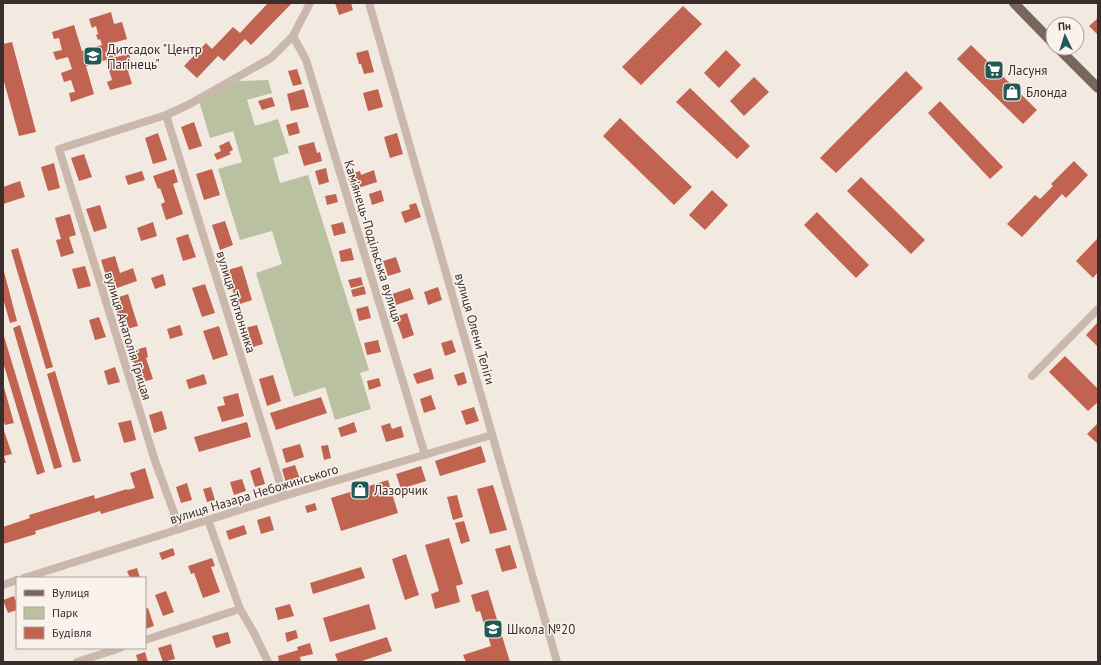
<svg xmlns="http://www.w3.org/2000/svg" width="1101" height="665" font-family="'PT Sans',sans-serif">
  <style>
    .green { fill: #b9c1a1 }
    .building { fill: #c06351 }
    .lines { fill: none; stroke-linecap: round; stroke-linejoin: round }
    .street { stroke: #cab8ad; stroke-width: 8 }
    .primary { stroke: #7a655d; stroke-width: 10 }
    .labels { text-anchor: middle; dominant-baseline: central; stroke-width: 3; stroke-linejoin: round; paint-order: stroke }
    .poi-label { font-size: 13px; fill: #392e2b; stroke: #faf3ed; text-anchor: start }
    .street-label { font-size: 13px; fill: #392e2b; stroke: #faf3ed }
  </style>
  <rect width="100%" height="100%" fill="#f2e9e1"/>
  <polygon class="green" points="268,80 272,93 247,100 255,126 278,119 289,153 273,158 280,183 308,175 369,370 360,373 371,409 335,420 325,387 294,397 256,273 282,264 272,231 240,240 218,169 242,162 233,131 210,138 199,101 236,81"/>
  <g class="building">
    <polygon points="268,3 292,3 251,45 245,39 224,61 218,56 197,78 184,66 206,43 212,49 233,27 240,33"/>
    <polygon points="335,3 351,3 353,10 339,15"/>
    <polygon points="683,6 702,24 641,85 622,67"/>
    <polygon points="111,12 114,24 122,22 127,39 113,43 117,57 129,53 133,69 128,71 132,84 110,90 107,82 112,80 106,60 86,66 94,94 71,102 69,93 75,92 71,80 64,82 61,73 72,69 68,57 56,60 53,52 62,50 59,38 54,39 52,32 74,25 82,51 102,45 100,39 98,40 96,35 98,34 96,26 92,28 89,19"/>
    <polygon points="1098,18 1098,35 1089,26"/>
    <polygon points="12,42 36,132 19,136 3,78 3,44"/>
    <polygon points="971,45 1037,110 1023,124 957,59"/>
    <polygon points="368,50 374,72 364,74 361,64 359,64 356,53"/>
    <polygon points="726,50 741,65 719,88 704,73"/>
    <polygon points="297,69 302,84 293,86 288,71"/>
    <polygon points="906,71 923,88 836,173 820,158"/>
    <polygon points="754,77 769,92 744,116 730,101"/>
    <polygon points="690,88 750,146 737,159 676,102"/>
    <polygon points="304,89 309,107 291,111 287,94"/>
    <polygon points="378,89 383,107 368,111 363,93"/>
    <polygon points="272,97 275,106 262,110 258,101"/>
    <polygon points="940,101 1003,167 990,179 928,113"/>
    <polygon points="620,118 692,187 674,205 603,136"/>
    <polygon points="194,122 202,146 189,150 181,127"/>
    <polygon points="297,122 300,133 289,136 286,125"/>
    <polygon points="158,133 167,160 153,164 145,138"/>
    <polygon points="397,133 403,154 390,158 384,137"/>
    <polygon points="229,141 233,150 229,152 231,154 217,160 214,154 221,151 219,146"/>
    <polygon points="314,142 317,153 320,152 322,161 304,166 298,146"/>
    <polygon points="84,154 92,177 79,181 71,158"/>
    <polygon points="1074,161 1088,175 1066,198 1062,194 1022,237 1007,224 1035,195 1040,199 1053,186 1051,184"/>
    <polygon points="54,163 60,188 48,191 41,167"/>
    <polygon points="326,168 329,182 319,185 315,171"/>
    <polygon points="174,169 178,182 173,184 183,214 166,220 161,204 165,202 160,188 158,189 153,176"/>
    <polygon points="212,169 220,195 204,200 196,174"/>
    <polygon points="374,170 377,182 352,190 347,175 360,171 361,175"/>
    <polygon points="142,171 145,180 128,185 125,176"/>
    <polygon points="861,177 925,240 911,254 847,191"/>
    <polygon points="20,181 25,197 3,204 3,187"/>
    <polygon points="381,190 384,201 372,205 369,194"/>
    <polygon points="712,190 728,205 705,230 689,215"/>
    <polygon points="336,194 338,202 327,205 325,196"/>
    <polygon points="416,203 421,217 405,223 401,212 410,209 409,205"/>
    <polygon points="100,205 107,228 94,232 86,209"/>
    <polygon points="817,212 869,265 856,278 804,225"/>
    <polygon points="70,214 76,235 69,237 74,253 61,257 56,240 61,239 55,218"/>
    <polygon points="225,221 233,245 220,250 212,225"/>
    <polygon points="153,222 157,236 141,241 137,228"/>
    <polygon points="343,222 346,233 334,236 331,225"/>
    <polygon points="188,234 196,257 183,261 176,238"/>
    <polygon points="1098,238 1098,272 1093,278 1076,261"/>
    <polygon points="18,248 53,367 46,369 11,250"/>
    <polygon points="351,248 354,260 341,262 339,251"/>
    <polygon points="115,256 120,273 133,268 137,281 117,288 116,286 110,288 101,260"/>
    <polygon points="396,257 401,272 388,276 383,261"/>
    <polygon points="85,266 91,286 78,289 72,269"/>
    <polygon points="242,266 252,300 237,305 227,270"/>
    <polygon points="3,268 17,321 10,323 3,298"/>
    <polygon points="163,274 166,285 155,289 151,278"/>
    <polygon points="361,277 363,285 351,288 348,280"/>
    <polygon points="205,284 215,313 202,317 192,288"/>
    <polygon points="364,286 366,294 353,297 351,290"/>
    <polygon points="438,287 442,300 428,305 424,292"/>
    <polygon points="410,288 414,299 396,305 392,294"/>
    <polygon points="128,294 138,326 123,330 113,299"/>
    <polygon points="368,306 371,318 359,321 356,309"/>
    <polygon points="407,313 414,335 403,339 395,317"/>
    <polygon points="99,317 106,337 95,340 89,320"/>
    <polygon points="1098,322 1098,347 1086,335"/>
    <polygon points="20,325 62,467 54,469 13,328"/>
    <polygon points="180,325 183,335 170,339 167,329"/>
    <polygon points="257,325 263,344 250,348 244,328"/>
    <polygon points="219,326 228,355 213,360 203,331"/>
    <polygon points="3,333 45,472 37,475 3,362"/>
    <polygon points="378,340 381,352 367,355 364,343"/>
    <polygon points="452,340 456,352 445,356 441,343"/>
    <polygon points="146,347 148,357 146,358 153,379 140,383 134,362 131,362 128,352"/>
    <polygon points="1065,356 1098,389 1098,402 1088,411 1049,372"/>
    <polygon points="115,367 120,382 108,385 104,371"/>
    <polygon points="431,368 434,379 417,384 413,374"/>
    <polygon points="55,371 81,461 73,463 47,374"/>
    <polygon points="464,372 467,383 458,386 454,375"/>
    <polygon points="204,374 207,384 189,389 186,380"/>
    <polygon points="273,375 281,401 267,406 259,379"/>
    <polygon points="379,378 381,386 369,390 367,381"/>
    <polygon points="3,384 14,423 5,425 3,418"/>
    <polygon points="238,393 244,416 222,422 217,407 225,405 223,397"/>
    <polygon points="431,395 436,409 424,413 420,399"/>
    <polygon points="321,397 327,413 276,430 270,413"/>
    <polygon points="474,407 479,421 466,425 461,411"/>
    <polygon points="162,411 167,429 154,433 149,415"/>
    <polygon points="131,420 136,440 124,443 118,423"/>
    <polygon points="247,422 251,437 199,452 194,437"/>
    <polygon points="354,422 357,432 341,437 338,428"/>
    <polygon points="390,423 392,429 401,426 404,437 386,442 381,426"/>
    <polygon points="1098,423 1098,444 1087,434"/>
    <polygon points="3,428 12,454 4,456 6,463 3,463"/>
    <polygon points="300,444 304,457 286,463 282,449"/>
    <polygon points="328,445 331,458 324,460 321,446"/>
    <polygon points="481,446 486,462 440,476 435,461"/>
    <polygon points="295,465 300,479 286,483 282,469"/>
    <polygon points="421,466 426,481 401,489 396,474"/>
    <polygon points="260,467 265,484 255,487 250,471"/>
    <polygon points="145,468 154,498 101,514 100,511 35,531 36,534 3,544 3,527 30,518 29,515 94,495 95,499 127,489 127,490 135,488 130,473"/>
    <polygon points="242,479 246,491 234,495 230,482"/>
    <polygon points="388,480 398,513 341,531 331,498"/>
    <polygon points="187,483 192,500 181,503 176,487"/>
    <polygon points="493,485 507,530 490,534 477,489"/>
    <polygon points="211,487 215,500 207,502 203,489"/>
    <polygon points="457,495 463,517 453,520 447,497"/>
    <polygon points="315,503 317,510 307,513 305,506"/>
    <polygon points="270,516 274,530 261,534 257,520"/>
    <polygon points="464,521 470,541 461,544 455,523"/>
    <polygon points="244,525 247,534 229,540 226,531"/>
    <polygon points="449,538 463,584 456,586 460,602 435,609 431,594 439,591 425,545"/>
    <polygon points="510,545 517,568 502,572 495,549"/>
    <polygon points="173,548 175,555 162,560 159,553"/>
    <polygon points="406,554 419,595 405,600 392,559"/>
    <polygon points="212,558 215,566 211,567 220,592 203,598 194,573 191,574 188,566"/>
    <polygon points="361,567 365,578 313,594 310,583"/>
    <polygon points="137,568 140,578 130,578 127,571"/>
    <polygon points="488,590 510,662 466,662 463,655 491,646 480,611 476,612 471,595"/>
    <polygon points="166,591 174,612 163,616 155,595"/>
    <polygon points="14,596 17,605 17,610 8,613 3,600"/>
    <polygon points="290,604 294,616 278,620 275,608"/>
    <polygon points="369,604 376,629 330,642 323,618"/>
    <polygon points="148,608 154,626 145,629 145,609"/>
    <polygon points="296,630 298,638 287,642 285,633"/>
    <polygon points="228,632 231,643 216,648 212,636"/>
    <polygon points="387,637 392,651 359,662 338,662 335,654"/>
    <polygon points="310,643 313,654 300,657 301,662 279,662 278,656 298,650 297,647"/>
    <polygon points="171,644 175,659 163,662 158,648"/>
    <polygon points="145,652 148,662 138,662 136,655"/>
  </g>
  <g class="lines">
    <g class="street">
      <polyline points="369,3 557,662"/>
      <polyline points="293,36 306,60 425,455"/>
      <polyline points="166,115 284,496"/>
      <polyline points="1032,376 1098,309"/>
      <polyline points="208,520 240,609 254,633 268,662"/>
      <polyline points="180,529 155,461 59,149 166,115 188,105 271,58 293,36 310,3"/>
      <polyline points="24,578 284,496 492,435"/>
      <polyline points="3,585 17,580"/>
      <polyline points="145,640 240,609"/>
      <polyline points="77,662 120,648"/>
    </g>
    <g class="primary">
      <polyline points="1014,3 1053,43"/>
      <polyline points="1058,48 1098,88"/>
    </g>
  </g>
  <defs>
    <symbol id="school-square" viewBox="-11 -11 22 22"><rect x="-9" y="-9" width="18" height="18" rx="4" fill="#225958" stroke="#faf3ed"/><path d="M0-5L7-2L0 1L-7-2ZM-4 1L0 2.5L4 1V4Q0 6-4 4Z" fill="#fff"/></symbol>
    <symbol id="supermarket-square" viewBox="-11 -11 22 22"><rect x="-9" y="-9" width="18" height="18" rx="4" fill="#225958" stroke="#faf3ed"/><path d="M-6-5.5h2.5l.6 2H6L4.5 2H-2.5L-4.4-4H-6ZM-1.5 3.2a1.3 1.3 0 1 0 .1 0ZM3 3.2a1.3 1.3 0 1 0 .1 0Z" fill="#fff"/></symbol>
    <symbol id="shop-square" viewBox="-11 -11 22 22"><rect x="-9" y="-9" width="18" height="18" rx="4" fill="#225958" stroke="#faf3ed"/><path d="M-5-2.5h2.3a2.7 3.5 0 0 1 5.4 0H5L5.5 6h-11ZM-1.5-2.5h3a1.5 2.3 0 0 0-3 0Z" fill="#fff"/></symbol>
  </defs>
  <g fill-rule="evenodd">
    <use href="#school-square" x="82" y="45" width="22" height="22"/>
    <use href="#supermarket-square" x="983" y="59" width="22" height="22"/>
    <use href="#shop-square" x="1001" y="81" width="22" height="22"/>
    <use href="#shop-square" x="349" y="479" width="22" height="22"/>
    <use href="#school-square" x="482" y="618" width="22" height="22"/>
  </g>
  <g class="labels">
    <g class="poi-label">
      <text x="107" y="49">Дитсадок "Центр<tspan x="107" dy="15">Пагінець"</tspan></text>
      <text x="1008" y="70">Ласуня</text>
      <text x="1026" y="92">Блонда</text>
      <text x="374" y="490">Лазорчик</text>
      <text x="507" y="629">Школа №20</text>
    </g>
    <g class="street-label">
      <text transform="translate(373 241) rotate(73)">Камʼянець-Подільська вулиця</text>
      <text transform="translate(236 302) rotate(73)">вулиця Тютюнника</text>
      <text transform="translate(475 329) rotate(74)">вулиця Олени Теліги</text>
      <text transform="translate(128 336) rotate(73)">вулиця Анатолія Грицая</text>
      <text transform="translate(254 494) rotate(-17)">вулиця Назара Небожинського</text>
    </g>
  </g>
  <rect width="1101" height="665" fill="none" stroke="#392e2b" stroke-width="8"/>
  <rect x="16" y="577" width="130" height="72" fill="#faf3ed" stroke="#ada49f"/>
  <rect x="24" y="590" width="20" height="6" fill="#7a655d" stroke="#ada49f"/>
  <text x="52" y="597" font-size="12" fill="#392e2b">Вулиця</text>
  <rect x="24" y="607" width="20" height="12" fill="#b9c1a1" stroke="#ada49f"/>
  <text x="52" y="617" font-size="12" fill="#392e2b">Парк</text>
  <rect x="24" y="627" width="20" height="12" fill="#c06351" stroke="#ada49f"/>
  <text x="52" y="637" font-size="12" fill="#392e2b">Будівля</text>
  <g transform="translate(1065 36) rotate(356)"><circle r="19" fill="#faf3ed" stroke="#ada49f"/>
  <path d="M0-3L7 15L0 10L-7 15Z" fill="#225958"/>
  <text y="-6" font-size="11" font-weight="bold" text-anchor="middle" fill="#392e2b">Пн</text>
  </g>
</svg>
